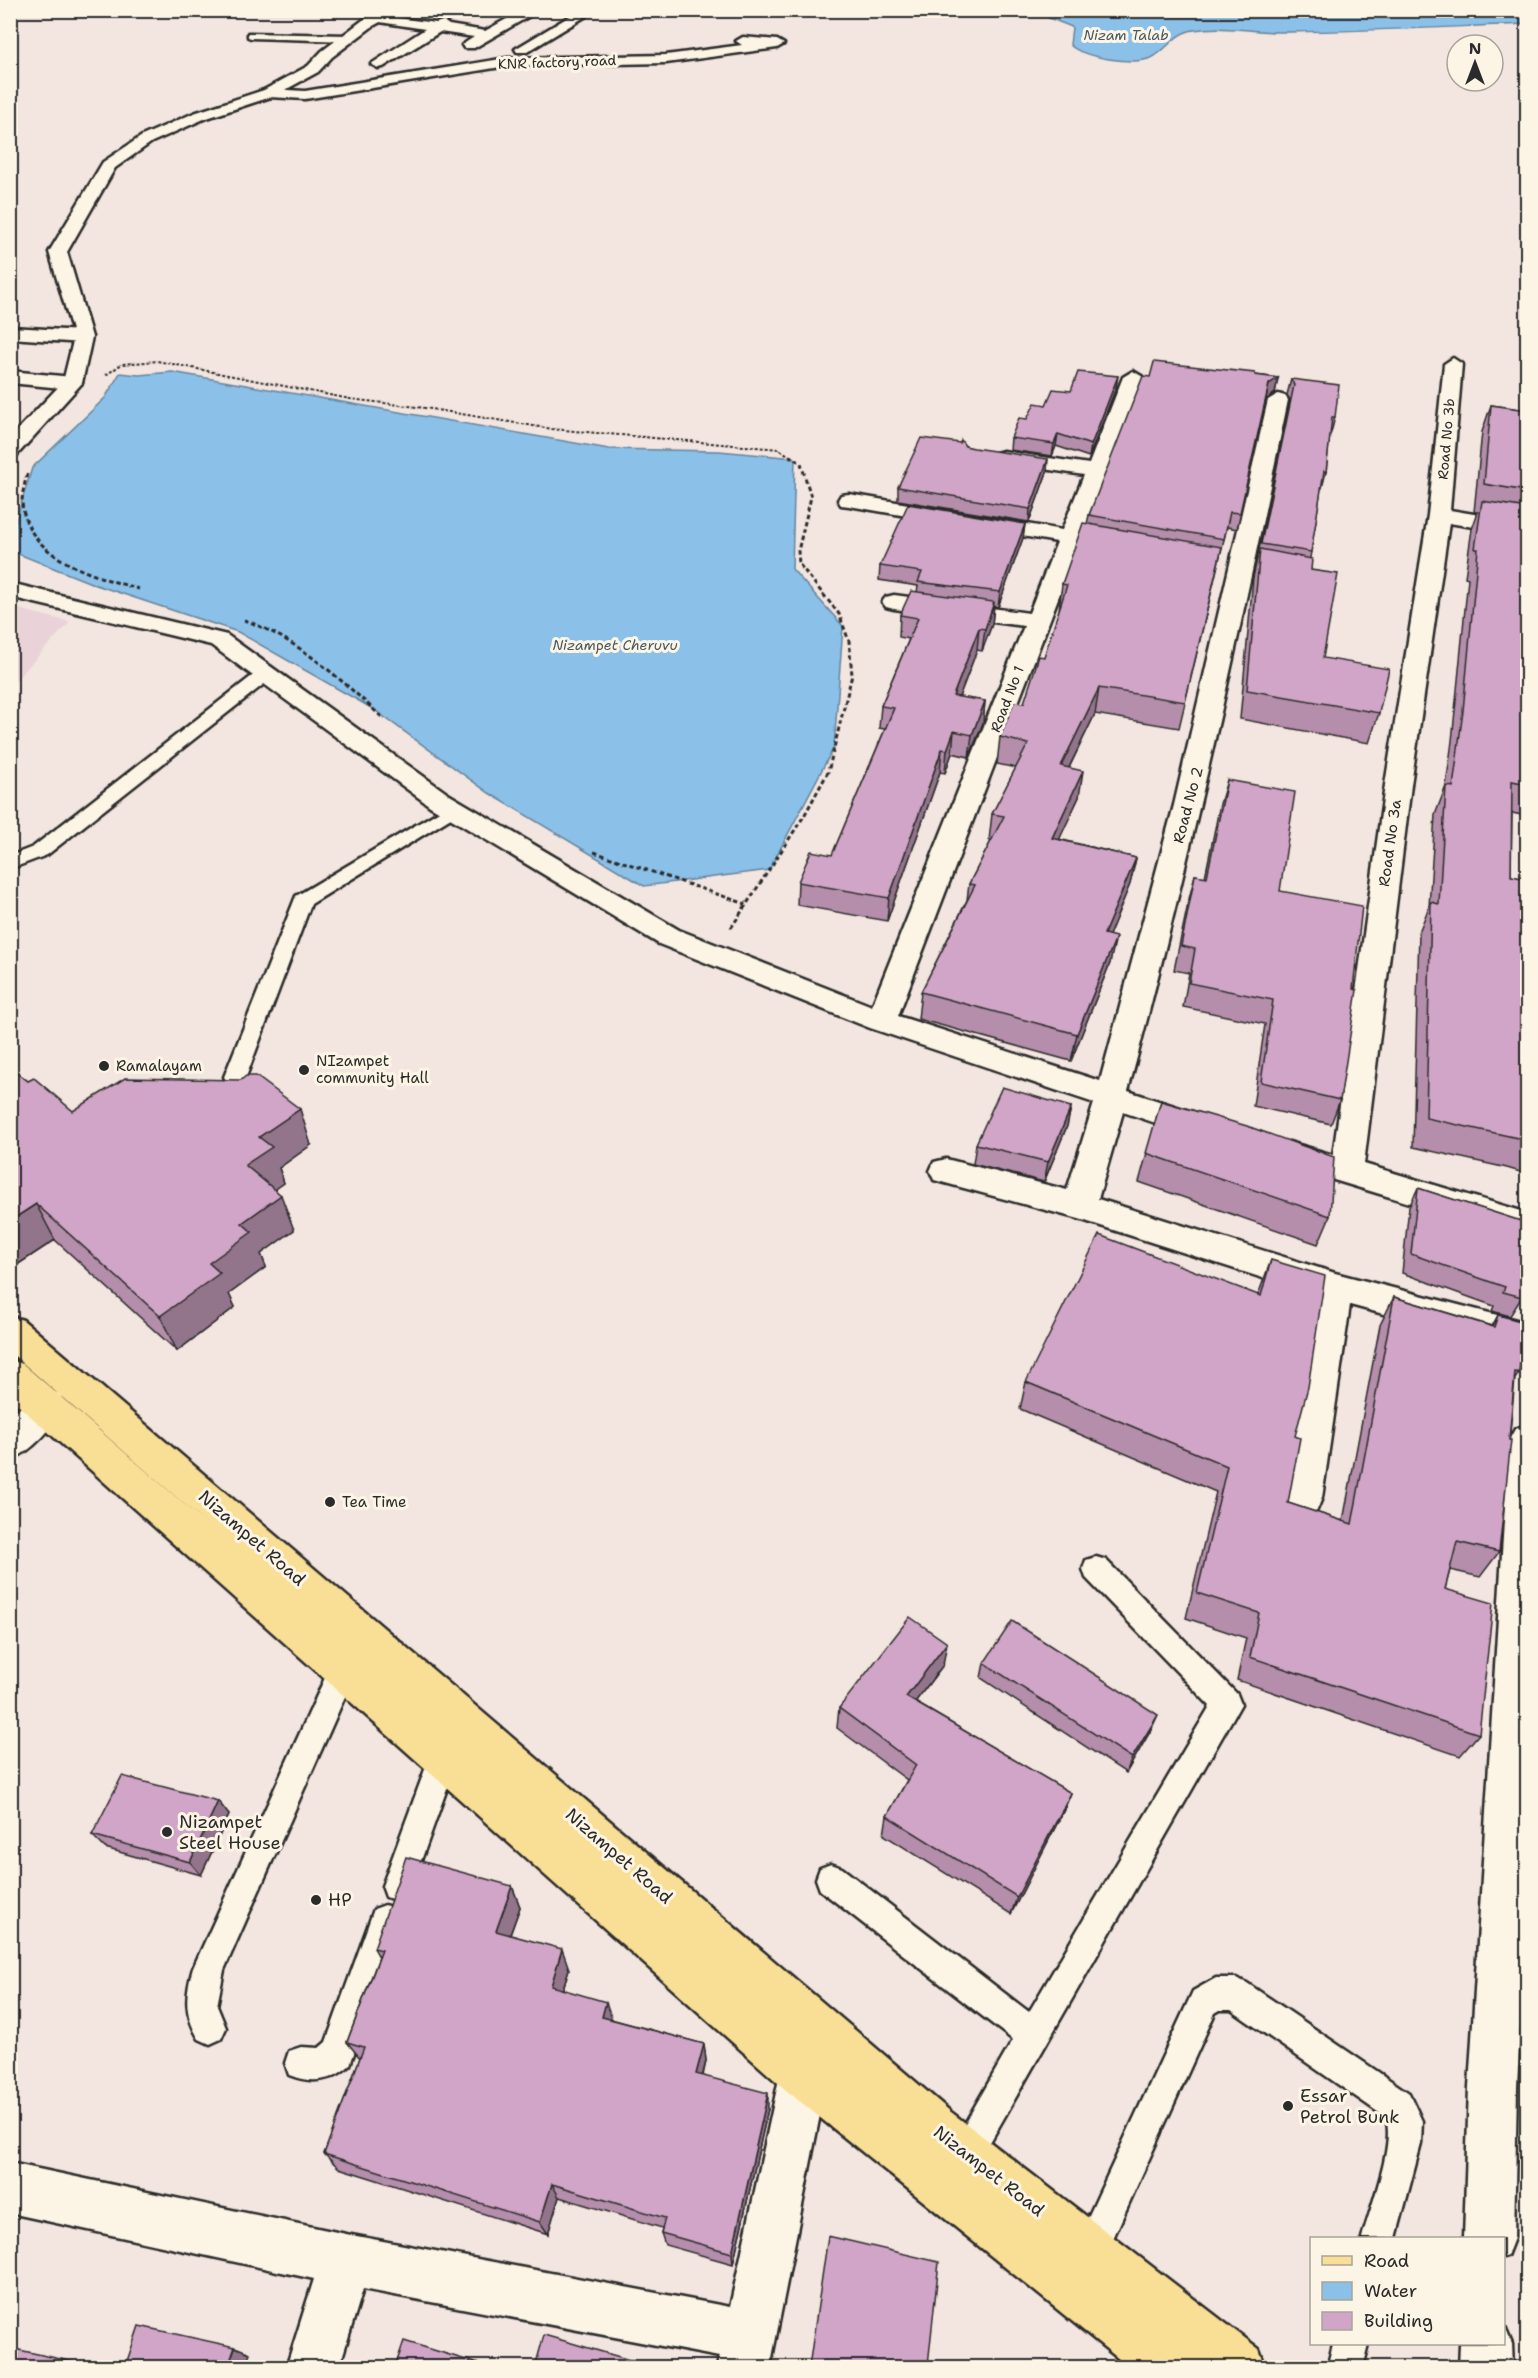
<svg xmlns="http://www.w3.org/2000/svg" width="1538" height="2378" font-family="'Shantell Sans',sans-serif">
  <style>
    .built { fill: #e9d2d8 }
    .water { fill: #8bc0e8; stroke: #65849c; stroke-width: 1.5 }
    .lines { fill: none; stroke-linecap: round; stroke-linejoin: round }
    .lane-casing { stroke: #2b2b2b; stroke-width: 5 }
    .street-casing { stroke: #2b2b2b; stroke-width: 5 }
    .secondary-casing { stroke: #2b2b2b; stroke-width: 5 }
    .primary-casing { stroke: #2b2b2b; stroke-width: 5 }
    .path-far1 { stroke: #2b2b2b; stroke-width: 2; stroke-dasharray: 3 2; stroke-linecap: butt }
    .path { stroke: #2b2b2b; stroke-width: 3; stroke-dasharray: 4.5 3; stroke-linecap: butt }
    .lane { fill: #fcf5e5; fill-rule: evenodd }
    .street { fill: #fcf5e5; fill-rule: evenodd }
    .secondary { fill: #fcf5e5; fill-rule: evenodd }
    .primary { fill: #f9df96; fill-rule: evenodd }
    .wall { fill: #b48eab; stroke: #2b2b2b; stroke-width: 1.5 }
    .shaded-wall { fill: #92748b; stroke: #2b2b2b; stroke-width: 1.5 }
    .building { fill: #d1a5c7; stroke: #2b2b2b; stroke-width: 1.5 }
    .poi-dot { fill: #2b2b2b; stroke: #fcf5e5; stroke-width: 2 }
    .labels { text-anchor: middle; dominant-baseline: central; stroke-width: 6; stroke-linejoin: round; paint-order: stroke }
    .far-water-label { font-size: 14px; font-style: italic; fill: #485864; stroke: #fcf5e5 }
    .far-street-label { font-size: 14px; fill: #2b2b2b; stroke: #fcf5e5 }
    .street-label { font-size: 15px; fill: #2b2b2b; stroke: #fcf5e5 }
    .poi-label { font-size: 15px; fill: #2b2b2b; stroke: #fcf5e5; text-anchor: start }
    .near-street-label { font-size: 18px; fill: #2b2b2b; stroke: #fcf5e5 }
    .near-poi-label { font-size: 18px; fill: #2b2b2b; stroke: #fcf5e5; text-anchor: start }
  </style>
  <rect width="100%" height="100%" fill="#f3e5df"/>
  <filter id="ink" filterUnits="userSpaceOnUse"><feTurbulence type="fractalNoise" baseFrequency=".0167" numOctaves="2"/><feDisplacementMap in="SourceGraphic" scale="12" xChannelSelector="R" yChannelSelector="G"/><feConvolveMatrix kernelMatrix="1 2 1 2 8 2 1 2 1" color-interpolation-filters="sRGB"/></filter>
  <g filter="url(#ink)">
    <polygon class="built" points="10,607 70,622 11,685 10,685"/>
    <g class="water">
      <path d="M1527 10V24C1448 27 1369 31 1290 32 1258 33 1226 25 1194 30 1174 33 1169 48 1153 57 1136 66 1084 58 1070 45L1072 27 1031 11Z"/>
      <polygon points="172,372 609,449 719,451 795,458 792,569 843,626 834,747 769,870 644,886 489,793 373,709 238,632 96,585 11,551 11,536 32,468 105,398 120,373 139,375"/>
    </g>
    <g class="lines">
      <defs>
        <g id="lane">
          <polygon points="248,33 348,35 353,38 348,41 251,38 248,37"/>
          <polygon points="258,675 266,680 264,684 47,855 10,869 10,856 33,847 252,676"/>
          <polygon points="453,803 462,809 459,813 311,904 246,1077 242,1082 235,1085 228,1082 224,1077 296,896"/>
          <polygon points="1096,1557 1106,1560 1237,1694 1241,1704 977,2165 965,2170 953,2165 948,2153 1013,2040 820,1890 816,1879 820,1868 831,1864 842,1868 1029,2012 1210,1706 1086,1578 1083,1569 1086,1560"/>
          <path d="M344 1654 354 1658 358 1667 224 1970 217 2006 226 2028 221 2039 210 2044 199 2039C184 2014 185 1996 193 1968L334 1658Z"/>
          <polygon points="444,1741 454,1745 459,1755 408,1897 397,1901 386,1897 382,1886 434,1745"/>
          <path d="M385 1905 396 1909 400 1920 350 2065C332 2082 312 2084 289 2075L285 2063 289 2051 301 2047 319 2048 326 2042 374 1909Z"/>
          <path d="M1216 1978H1236L1247 1983 1409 2093 1422 2121 1421 2144 1396 2238H1362C1369 2212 1397 2140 1385 2117L1231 2010H1220L1215 2013 1102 2263 1090 2268 1078 2263 1073 2251 1078 2239 1193 1991Z"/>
          <polygon points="1333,2344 1369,2344 1363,2368 1327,2368"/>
        </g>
        <g id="street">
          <polygon points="523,10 540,10 474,48 464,48 462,45 474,37 440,32 383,67 378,68 371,64 425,29 373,21 373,15 436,23 443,21 449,25 485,31"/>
          <polygon points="580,10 596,10 527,52 517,52 515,49"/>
          <polygon points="743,37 777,40 784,44 777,48 666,63 507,66 305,99 269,97 262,93 269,89 305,91 507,58 666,55 742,45 736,41"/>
          <polygon points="10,327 83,331 92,337 83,343 10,338"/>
          <polygon points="1453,358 1462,364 1450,510 1528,523 1528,536 1449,523 1411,785 1364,1164 1528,1213 1528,1239 1278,1163 1273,1154 1278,1145 1289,1142 1333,1155 1385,785 1428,515 1444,364"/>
          <polygon points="10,371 72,377 82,383 72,389 10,383"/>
          <path d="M1133 371 1143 377 1083 533 1098 536 1101 541 1098 546H1078L898 1016 1100 1081 1174 805 1268 400 1278 394 1285 396 1288 400C1240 632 1190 862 1128 1091L1211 1118 1216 1126 1211 1134 1200 1138 1123 1112 1098 1199 1335 1273 1528 1323V1353L1350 1305 1322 1498 1317 1510 1303 1515 1289 1510 1284 1498 1316 1295 1079 1219 934 1180 930 1171 934 1162 946 1159 1067 1190 1094 1103 870 1028 659 944 430 806 211 645 10 597V583L227 635 448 794 679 930 872 1006 1024 626 894 609 886 607 882 602 886 597 894 595 1029 613 1057 542 849 506 841 505 838 500 841 495 849 494 1062 530 1084 475 1003 463 996 461 993 457 996 453 1003 451 1089 464 1123 377Z"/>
          <path d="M47 1389 60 1394 65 1405C55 1426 32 1452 10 1460V1418L34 1394Z"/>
          <polygon points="1528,1424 1528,1860 1517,2087 1514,2238 1507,2256 1504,2257 1504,2238 1464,2238 1469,2087 1509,1440 1515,1429"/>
          <polygon points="804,2050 821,2057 828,2074 770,2368 717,2368 719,2357 363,2289 339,2368 286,2368 314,2279 10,2213 10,2163 346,2234 730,2307 780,2074 787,2057"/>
          <polygon points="1504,2325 1512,2344 1513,2368 1459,2368 1460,2344 1504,2344"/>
        </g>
        <polygon id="secondary" points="384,10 402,10 373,26 332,57 318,72 274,96 204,119 152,142 115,168 67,252 92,337 82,383 17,455 10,457 10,438 63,382 74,337 49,252 103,162 142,136 194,113 264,90 308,66 322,51 363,20"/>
        <polygon id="primary" points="10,1316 23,1320 951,2112 1259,2349 1266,2368 1130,2368 787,2091 10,1398 10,1360 23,1364 221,1536 10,1352"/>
      </defs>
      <use href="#lane" class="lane-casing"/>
      <use href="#street" class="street-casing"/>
      <use href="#secondary" class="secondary-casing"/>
      <use href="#primary" class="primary-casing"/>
      <polyline class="path-far1" points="106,375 122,364 157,361 350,399 425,408 552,429 779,449 793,458"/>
      <g class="path">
        <path d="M27 474C25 483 22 493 22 502 26 558 94 576 139 589"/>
        <path d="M244 620C300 640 341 680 384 719"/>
        <polyline points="594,852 746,904"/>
        <polyline points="731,928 804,816 828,772 852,675 849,641 839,614 799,564 798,551 811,497 801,463 790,456"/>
      </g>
      <use href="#lane" class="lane"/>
      <use href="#street" class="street"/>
      <use href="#secondary" class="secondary"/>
      <use href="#primary" class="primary"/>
    </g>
    <g class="wall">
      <polygon points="1255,375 1278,378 1275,393 1266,399 1237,529 1227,527 1179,728 1095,714 1069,768 1079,797 1059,839 1136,858 1130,884 1109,935 1110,963 1071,1061 918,1019 921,992 967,900 969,884 991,841 989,840 992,814 1016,768 997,764 1000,737 1024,703 1044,657 1059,610 1062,584 1087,524 1089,515 1150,377"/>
      <polygon points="1291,379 1335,417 1331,433 1330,433 1326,472 1322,488 1321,488 1310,558 1311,570 1323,658 1379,713 1369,743 1240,719 1253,578 1290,400 1287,395"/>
      <polygon points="1116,388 1089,457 1056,446 1052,456 1010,450 1011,438 1027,419 1046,405 1071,391"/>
      <polygon points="1491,405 1527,410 1527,816 1512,813 1511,876 1527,879 1527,1174 1507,1168 1413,1147 1419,932 1429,907 1435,815 1446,786 1452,741 1468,578 1465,577 1472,529 1478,512 1474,512 1482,432"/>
      <polygon points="965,446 1047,472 1029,522 898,500 898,487"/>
      <polygon points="1025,524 1023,538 998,607 994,606 992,624 982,651 977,650 959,697 985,701 983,723 969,757 952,753 945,773 940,772 887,921 797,905 798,882 832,855 885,729 879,728 881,706 909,639 899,637 900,615 917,592 918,586 879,580 880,566"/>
      <polygon points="1227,780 1280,891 1340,1100 1331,1124 1253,1106 1265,1024 1183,1007 1189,973 1174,970 1189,899 1195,875 1205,877 1220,804"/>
      <polygon points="10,1067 28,1081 73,1111 311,1145 279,1168 284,1183 275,1189 294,1230 261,1254 266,1267 229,1294 235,1307 177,1351 55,1240 17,1265 10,1259"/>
      <polygon points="1161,1101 1330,1216 1318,1244 1139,1182"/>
      <polygon points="1071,1107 1067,1126 1044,1182 973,1164 976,1144"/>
      <polygon points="1418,1188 1527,1223 1527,1302 1520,1300 1510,1316 1492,1311 1494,1306 1402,1273 1409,1207"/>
      <polygon points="1271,1260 1295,1436 1288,1503 1343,1521 1380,1325 1394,1297 1492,1326 1498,1315 1519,1373 1515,1379 1499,1552 1480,1577 1450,1570 1445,1589 1479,1734 1460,1756 1237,1680 1246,1638 1186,1618 1216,1492 1020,1409 1026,1382 1258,1295"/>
      <polygon points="984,1663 1151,1730 1126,1773 981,1678"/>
      <polygon points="943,1665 915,1702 1071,1793 1063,1812 1011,1914 884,1835 887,1816 907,1780 837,1728 839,1708"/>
      <polygon points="218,1801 229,1815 201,1875 105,1848 92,1835"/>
      <polygon points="512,1886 520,1907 510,1935 569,1969 563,1989 611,2019 704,2044 706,2061 703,2076 768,2109 733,2264 665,2245 661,2233 662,2228 559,2197 548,2234 339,2168 324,2154 360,2058 347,2042 379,1957 374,1948"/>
    </g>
    <g class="shaded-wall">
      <polygon points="1118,376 1116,388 1089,457 1091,445"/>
      <polygon points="1278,378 1275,393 1266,400 1269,384"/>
      <polygon points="1058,434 1056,446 1052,456 1054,444"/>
      <polygon points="1048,459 1047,472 1029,522 1030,509"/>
      <polygon points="1025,524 1023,538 998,607 1000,592"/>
      <polygon points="994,602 992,624 982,651 985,629"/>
      <polygon points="979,628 977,650 951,718 953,696"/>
      <polygon points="1099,688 1095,714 1057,792 1061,766"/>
      <polygon points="985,701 983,723 969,757 972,735"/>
      <polygon points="954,731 952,753 945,773 947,750"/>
      <polygon points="942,749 940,772 887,921 889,898"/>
      <polygon points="1083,771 1079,797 1048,864 1052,838"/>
      <polygon points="1136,858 1130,884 1099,960 1104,934"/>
      <polygon points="1116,937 1110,963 1071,1061 1077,1034"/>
      <polygon points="1071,1107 1067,1126 1044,1182 1048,1162"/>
      <polygon points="300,1109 311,1145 279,1168 284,1183 259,1201 245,1165 259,1137"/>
      <polygon points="281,1195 294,1230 261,1254 266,1267 229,1294 235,1307 177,1351 160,1316 209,1263 242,1223"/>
      <polygon points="36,1204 55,1240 17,1265 10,1254 10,1221"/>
      <polygon points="947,1643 943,1665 903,1718 906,1697"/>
      <polygon points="1158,1715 1151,1730 1126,1773 1132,1758"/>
      <polygon points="1071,1793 1063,1812 1011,1914 1017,1897"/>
      <polygon points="218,1801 229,1815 201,1875 190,1862"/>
      <polygon points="512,1886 520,1907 504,1951 496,1931"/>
      <polygon points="562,1949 569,1969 558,2004 551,1986"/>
      <polygon points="606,2002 612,2020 602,2017"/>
      <polygon points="704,2044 706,2061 699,2090 696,2074"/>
      <polygon points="768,2093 768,2109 733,2264 732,2253"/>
      <polygon points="552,2184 559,2197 548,2234 540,2222"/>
      <polygon points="235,2347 250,2353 245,2367 228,2367"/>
    </g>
    <g class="building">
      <polygon points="1154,362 1255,373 1255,375 1278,378 1269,384 1240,513 1230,512 1224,539 1089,515 1143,376 1150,377"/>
      <polygon points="1078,372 1118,376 1091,445 1058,434 1054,444 1011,438 1019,418 1027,419 1035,403 1046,405 1053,389 1071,391"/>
      <polygon points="1291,379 1339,385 1335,417 1332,417 1326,472 1324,471 1311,552 1261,544 1294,385"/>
      <polygon points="1491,405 1527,410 1527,491 1484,484"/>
      <polygon points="921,438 960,443 961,440 965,446 974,448 1048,459 1030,509 898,487"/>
      <polygon points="1482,501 1527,508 1527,784 1512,781 1511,876 1527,879 1527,1140 1426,1118 1431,902 1439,904 1446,786 1453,787 1463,711 1478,549 1475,549"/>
      <polygon points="908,504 1025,524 1000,592 918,582 922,572 880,566"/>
      <polygon points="1083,523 1222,547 1185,702 1099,688 1061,766 1083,771 1052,838 1136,858 1104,934 1116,937 1077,1034 921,992 975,885 969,884 1004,816 992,814 1028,744 1000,737 1014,702 1024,703 1039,656 1044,657 1067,585 1062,584"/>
      <polygon points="1260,549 1312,559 1311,570 1338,574 1323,658 1389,669 1379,713 1247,690"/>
      <polygon points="911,591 994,602 985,629 979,628 953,696 985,701 972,735 954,731 947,750 942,749 889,898 798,882 811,851 832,855 894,708 881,706 918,618 900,615"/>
      <polygon points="1227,780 1295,792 1280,891 1362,906 1353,989 1357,990 1340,1100 1261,1082 1273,1000 1189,983 1195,949 1181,946 1195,875 1207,877"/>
      <polygon points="10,1067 28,1081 34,1078 73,1111 125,1078 241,1080 246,1076 256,1076 300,1109 259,1137 272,1147 245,1165 281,1195 242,1223 252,1232 209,1263 220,1273 160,1316 36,1204 10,1221"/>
      <polygon points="1002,1087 1071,1107 1048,1162 976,1144"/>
      <polygon points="1161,1101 1247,1126 1334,1157 1330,1216 1146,1153"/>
      <polygon points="1418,1188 1527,1223 1527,1279 1524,1278 1522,1297 1503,1292 1505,1287 1411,1254"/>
      <polygon points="1099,1235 1261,1296 1271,1260 1325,1276 1308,1387 1295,1436 1300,1438 1288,1503 1352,1524 1394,1297 1494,1327 1498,1315 1524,1322 1519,1373 1515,1372 1509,1440 1511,1440 1499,1552 1457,1542 1445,1589 1493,1603 1479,1734 1250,1657 1259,1613 1197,1593 1227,1466 1026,1382"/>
      <polygon points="910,1617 947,1643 906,1697 1071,1793 1017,1897 887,1816 916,1765 839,1708"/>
      <polygon points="1012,1621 1158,1715 1132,1758 984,1663"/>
      <polygon points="122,1776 218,1801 190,1862 92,1835"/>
      <polygon points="406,1857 512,1886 496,1931 562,1949 551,1986 606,2002 602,2017 704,2044 696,2074 768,2093 732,2253 661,2233 665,2218 552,2184 540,2222 324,2154 364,2047 347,2042 382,1950 374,1948"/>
      <polygon points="828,2236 939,2262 928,2365 938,2367 809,2367"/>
      <polygon points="139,2326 235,2347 228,2367 125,2367"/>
      <polygon points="544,2335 654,2367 535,2367"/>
      <polygon points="404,2341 489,2367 395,2367"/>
      <polygon points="10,2348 97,2367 10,2367"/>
    </g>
  </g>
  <g class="poi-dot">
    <circle cx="104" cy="1066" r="6"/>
    <circle cx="304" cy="1070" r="6"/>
    <circle cx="330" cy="1502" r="6"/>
    <circle cx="167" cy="1832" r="6"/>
    <circle cx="316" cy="1900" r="6"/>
    <circle cx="1288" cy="2106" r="6"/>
  </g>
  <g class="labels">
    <g class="far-water-label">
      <text x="1126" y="35">Nizam Talab</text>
      <text x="615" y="645">Nizampet Cheruvu</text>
    </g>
    <g class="far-street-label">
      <text transform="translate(557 62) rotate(-2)">KNR factory road</text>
      <text transform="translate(1446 439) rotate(-85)">Road No 3b</text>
      <text transform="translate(1007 699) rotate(-69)">Road No 1</text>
    </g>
    <g class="street-label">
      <text transform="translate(1188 805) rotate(-75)">Road No 2</text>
      <text transform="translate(1390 843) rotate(-82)">Road No 3a</text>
    </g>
    <g class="poi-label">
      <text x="316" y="1061">NIzampet<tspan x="316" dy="17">community Hall</tspan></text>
      <text x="116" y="1066">Ramalayam</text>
      <text x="342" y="1502">Tea Time</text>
    </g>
    <g class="near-street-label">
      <text transform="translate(252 1538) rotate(41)">Nizampet Road</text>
      <text transform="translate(619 1856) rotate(41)">Nizampet Road</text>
      <text transform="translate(989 2171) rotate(38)">Nizampet Road</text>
    </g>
    <g class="near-poi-label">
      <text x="179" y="1822">Nizampet<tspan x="179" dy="21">Steel House</tspan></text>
      <text x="328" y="1900">HP</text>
      <text x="1300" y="2096">Essar<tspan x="1300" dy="21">Petrol Bunk</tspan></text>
    </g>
  </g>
  <rect width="1538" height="2378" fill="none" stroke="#fcf5e5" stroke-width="36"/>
  <rect x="18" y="18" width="1502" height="2342" fill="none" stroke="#2b2b2b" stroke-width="2" filter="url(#ink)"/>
  <rect x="1310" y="2237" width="195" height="108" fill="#fcf5e5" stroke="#a8a49b" stroke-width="1.5"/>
  <rect x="1322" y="2256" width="30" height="9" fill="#f9df96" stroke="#a8a49b" stroke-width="1.5"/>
  <text x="1364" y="2267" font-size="18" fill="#2b2b2b">Road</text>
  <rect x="1322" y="2282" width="30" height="18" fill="#8bc0e8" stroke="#a8a49b" stroke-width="1.5"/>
  <text x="1364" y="2297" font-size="18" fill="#2b2b2b">Water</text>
  <rect x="1322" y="2312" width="30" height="18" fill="#d1a5c7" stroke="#a8a49b" stroke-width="1.5"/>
  <text x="1364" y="2327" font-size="18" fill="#2b2b2b">Building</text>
  <g transform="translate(1475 63)"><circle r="28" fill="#fcf5e5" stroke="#a8a49b" stroke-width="1.5"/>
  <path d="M0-4.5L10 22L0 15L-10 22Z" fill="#2b2b2b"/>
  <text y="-9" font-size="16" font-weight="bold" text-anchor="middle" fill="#2b2b2b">N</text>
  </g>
</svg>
